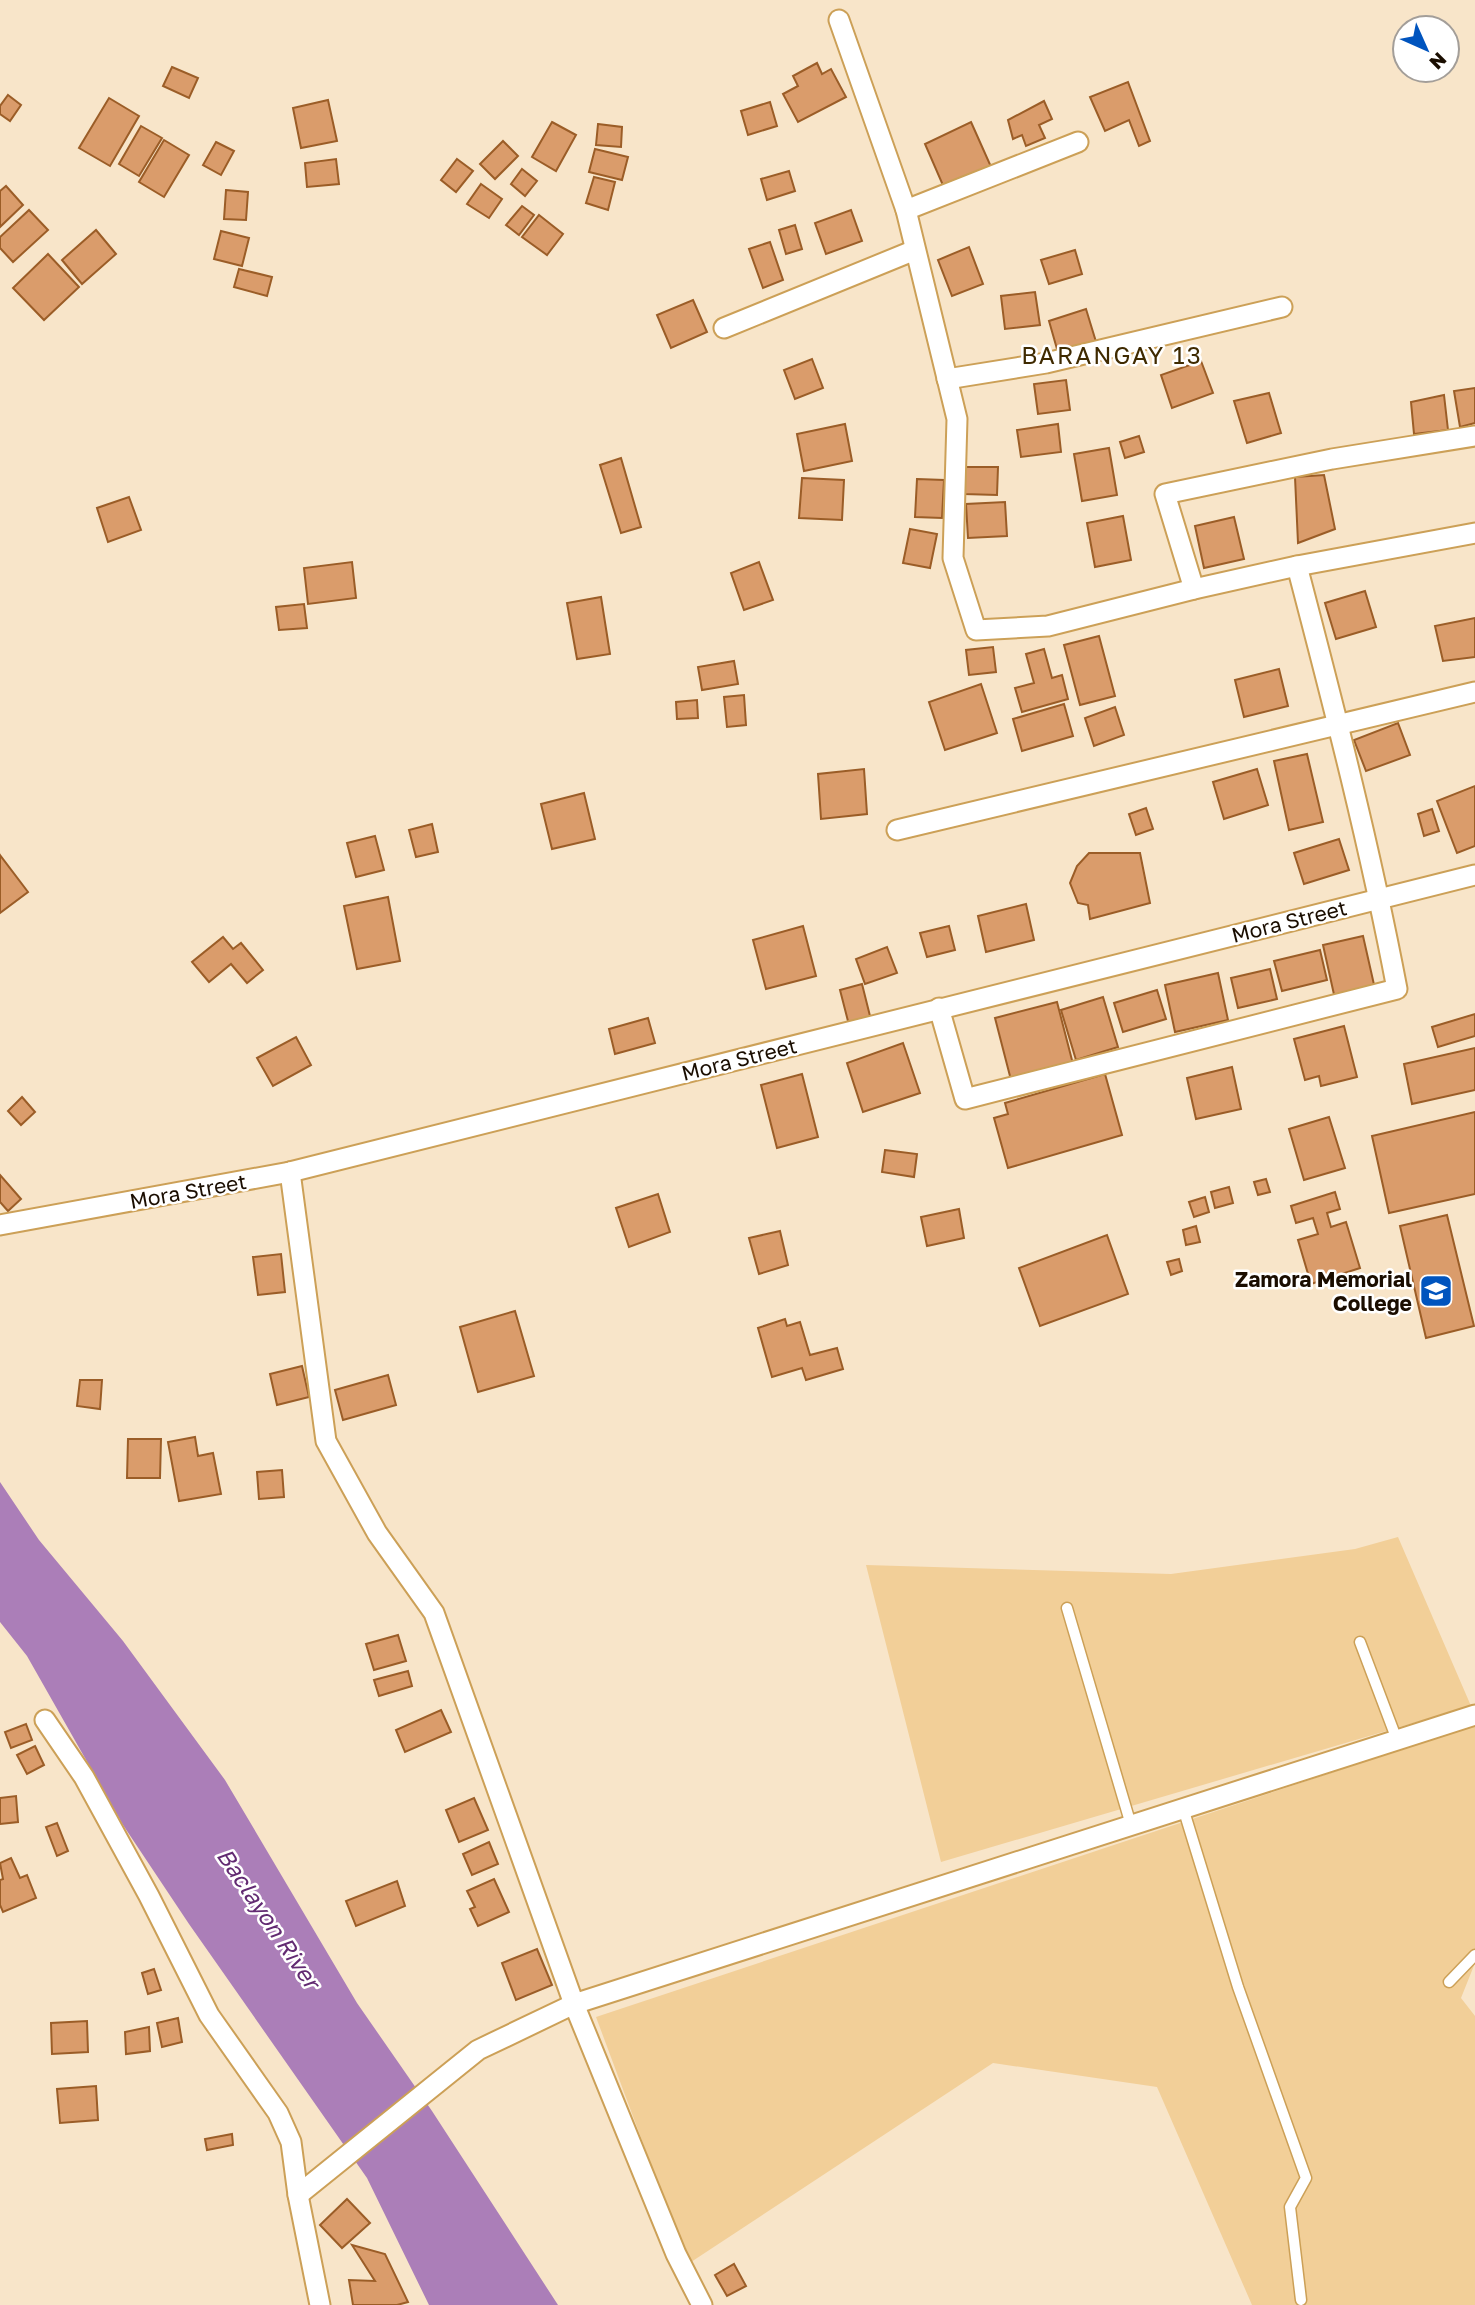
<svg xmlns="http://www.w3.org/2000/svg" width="1475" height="2305" font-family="'Golos Text',sans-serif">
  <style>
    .green { fill: #f2cf98 }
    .water { fill: #ab7eb8 }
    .building { fill: #da9c6b; stroke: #9b5d27; stroke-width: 2 }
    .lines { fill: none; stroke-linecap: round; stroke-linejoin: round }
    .service-casing { stroke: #cca057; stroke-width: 13 }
    .minor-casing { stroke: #cca057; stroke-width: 23 }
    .service { stroke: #fff; stroke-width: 10 }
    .minor { stroke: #fff; stroke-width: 19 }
    .labels { text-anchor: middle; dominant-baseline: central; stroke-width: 5; stroke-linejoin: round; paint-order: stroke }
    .street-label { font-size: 21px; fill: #1a0d00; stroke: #fff }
    .poi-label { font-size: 21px; font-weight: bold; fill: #1a0d00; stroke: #fff; text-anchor: end }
    .water-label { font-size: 23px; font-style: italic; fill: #622a72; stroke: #fff }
    .quarter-label { font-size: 24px; letter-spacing: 2px; fill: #3f2a00; stroke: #fff }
  </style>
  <rect width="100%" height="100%" fill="#f8e5c9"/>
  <g class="green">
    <polygon points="1398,1537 1471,1706 941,1862 866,1565 1171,1574 1355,1549"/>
    <polygon points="1475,1725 1475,1963 1461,1998 1475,2016 1475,2305 1252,2305 1157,2087 993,2063 688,2264 596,2017"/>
  </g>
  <polygon class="water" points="0,1482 39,1540 123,1641 225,1780 357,2003 432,2111 558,2305 429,2305 367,2178 189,1924 123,1825 27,1656 0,1622"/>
  <g class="building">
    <polygon points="817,63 822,74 831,69 846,97 798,122 783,94 798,86 793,76"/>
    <polygon points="172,67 198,78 189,98 163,86"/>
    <polygon points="1128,82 1150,141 1139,146 1129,120 1105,131 1090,97"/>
    <polygon points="8,95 21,105 10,121 0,114 0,106"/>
    <polygon points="109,98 139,116 110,166 79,148"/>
    <polygon points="328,100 337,141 301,148 293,108"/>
    <polygon points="1044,101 1052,119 1039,125 1045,138 1026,146 1022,135 1013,139 1008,120"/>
    <polygon points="770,102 777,126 748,135 741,111"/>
    <polygon points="552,122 576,135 556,171 532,157"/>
    <polygon points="971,122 992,169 945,190 925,144"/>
    <polygon points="598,124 622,127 621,147 596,145"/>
    <polygon points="141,126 162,138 139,176 119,164"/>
    <polygon points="164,140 189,155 164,197 139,182"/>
    <polygon points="503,141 518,156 495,179 480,164"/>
    <polygon points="216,142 234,151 221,175 203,165"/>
    <polygon points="595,149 628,157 622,180 589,172"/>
    <polygon points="336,159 339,184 307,187 305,163"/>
    <polygon points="457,159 473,171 456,192 441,180"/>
    <polygon points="522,169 537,181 525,196 511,184"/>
    <polygon points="789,171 795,191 767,200 761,179"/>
    <polygon points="594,177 615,182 608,210 586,203"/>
    <polygon points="481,184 502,199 489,218 467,204"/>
    <polygon points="6,186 23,205 0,227 0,191"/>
    <polygon points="226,190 248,192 246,220 224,219"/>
    <polygon points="522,206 534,215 519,235 506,225"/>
    <polygon points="29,210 48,230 13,262 0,248 0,237"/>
    <polygon points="851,210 862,241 826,254 815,223"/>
    <polygon points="539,215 563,234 547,255 522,237"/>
    <polygon points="795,225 802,249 786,254 779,230"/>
    <polygon points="96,230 116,254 82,284 62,260"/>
    <polygon points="221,231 249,238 242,266 214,259"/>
    <polygon points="770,242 783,280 763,288 749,249"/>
    <polygon points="969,247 983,284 952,296 938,260"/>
    <polygon points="1075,250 1082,274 1049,284 1041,260"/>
    <polygon points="48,254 79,287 44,320 13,288"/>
    <polygon points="239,269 272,277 267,296 234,287"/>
    <polygon points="1035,292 1040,325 1005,329 1001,296"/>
    <polygon points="693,300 707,332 671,348 657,315"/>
    <polygon points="1086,309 1097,345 1059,356 1049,321"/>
    <polygon points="812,359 823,388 795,399 784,370"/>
    <polygon points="1201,361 1213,393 1172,408 1161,375"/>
    <polygon points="1066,380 1070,410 1038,414 1034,384"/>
    <polygon points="1475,388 1475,423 1460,427 1454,391"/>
    <polygon points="1269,393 1281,433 1247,443 1234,401"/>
    <polygon points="1444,395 1448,430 1414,434 1411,402"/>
    <polygon points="845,424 852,461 804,471 797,434"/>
    <polygon points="1058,424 1061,452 1021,457 1017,430"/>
    <polygon points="1139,436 1144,452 1125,458 1120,442"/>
    <polygon points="1109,448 1117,495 1082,501 1074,454"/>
    <polygon points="621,458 641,527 621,533 600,465"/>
    <polygon points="964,467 998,467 997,495 964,494"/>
    <polygon points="1324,475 1335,529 1298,543 1295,477"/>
    <polygon points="802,478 844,480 842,520 799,518"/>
    <polygon points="917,479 944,480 942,518 915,517"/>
    <polygon points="129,497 141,530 108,542 97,508"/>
    <polygon points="1005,502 1007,536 968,538 966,504"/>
    <polygon points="1123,516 1131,560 1095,567 1087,523"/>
    <polygon points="1234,517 1244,559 1204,568 1195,526"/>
    <polygon points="910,529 937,534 930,568 903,563"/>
    <polygon points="352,562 356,598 308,604 304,568"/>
    <polygon points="759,562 773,600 744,610 731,573"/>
    <polygon points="1365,591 1376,627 1336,639 1325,603"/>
    <polygon points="601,597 610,654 577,659 567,603"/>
    <polygon points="304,604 307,628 279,630 276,607"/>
    <polygon points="1475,618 1475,657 1443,661 1435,626"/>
    <polygon points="1099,636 1115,696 1080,705 1064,645"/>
    <polygon points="993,647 996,672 969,675 966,650"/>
    <polygon points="1044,649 1052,678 1062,675 1068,699 1022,712 1015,688 1034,683 1026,654"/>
    <polygon points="734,661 738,684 702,690 698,667"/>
    <polygon points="1279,669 1288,706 1244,717 1235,680"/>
    <polygon points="981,684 997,733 945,750 929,702"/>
    <polygon points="744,695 746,725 727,727 724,697"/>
    <polygon points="697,700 698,718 677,719 676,702"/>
    <polygon points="1064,704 1073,736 1022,751 1013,719"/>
    <polygon points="1115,707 1124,735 1094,746 1085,718"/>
    <polygon points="1398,723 1410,755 1366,771 1354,740"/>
    <polygon points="1307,754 1323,822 1289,830 1274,761"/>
    <polygon points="864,769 867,814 821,819 818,774"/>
    <polygon points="1257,769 1268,805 1224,819 1213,782"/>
    <polygon points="1475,786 1475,846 1457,853 1437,801"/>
    <polygon points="584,793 595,839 552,849 541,804"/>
    <polygon points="1146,808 1153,829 1136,835 1129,814"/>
    <polygon points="1432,809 1439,831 1424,836 1418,814"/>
    <polygon points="432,824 438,852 416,857 409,830"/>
    <polygon points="375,836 384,870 356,877 347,843"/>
    <polygon points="1339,839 1349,870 1304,884 1294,853"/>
    <polygon points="1089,853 1140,853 1150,903 1090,919 1088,905 1078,903 1070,883 1077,866"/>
    <polygon points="0,855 28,892 0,913"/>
    <polygon points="388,897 400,961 357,969 344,906"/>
    <polygon points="1026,904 1034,940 986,952 978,916"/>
    <polygon points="803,926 816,976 766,989 753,940"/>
    <polygon points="949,926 955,950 927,957 920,933"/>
    <polygon points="1363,936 1375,989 1335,999 1323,945"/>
    <polygon points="223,937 233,949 241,943 263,970 247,983 231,964 209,982 192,962"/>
    <polygon points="887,947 897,973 865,984 856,959"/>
    <polygon points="1320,950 1327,980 1282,991 1274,961"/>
    <polygon points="1270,969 1277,999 1238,1008 1231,978"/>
    <polygon points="1218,973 1228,1020 1175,1032 1165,985"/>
    <polygon points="862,984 871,1020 849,1025 840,990"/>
    <polygon points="1157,990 1166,1019 1123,1032 1114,1003"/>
    <polygon points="1103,997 1118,1047 1076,1060 1061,1010"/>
    <polygon points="1057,1002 1073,1064 1011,1080 995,1018"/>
    <polygon points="1475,1014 1475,1036 1438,1047 1432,1027"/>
    <polygon points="648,1018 655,1043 615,1054 609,1029"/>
    <polygon points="1344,1026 1357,1077 1321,1086 1319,1076 1305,1080 1294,1039"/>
    <polygon points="296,1037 311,1065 273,1086 257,1058"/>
    <polygon points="903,1043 920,1093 863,1112 847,1063"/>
    <polygon points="1475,1048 1475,1090 1412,1104 1404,1064"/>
    <polygon points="1232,1067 1241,1109 1196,1119 1187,1078"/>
    <polygon points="802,1074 818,1137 777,1148 761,1085"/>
    <polygon points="1105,1074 1122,1135 1008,1168 994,1118 1008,1114 1005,1103"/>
    <polygon points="22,1097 35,1112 21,1125 8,1111"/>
    <polygon points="1475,1112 1475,1194 1389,1213 1372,1136"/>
    <polygon points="1329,1117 1345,1168 1304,1180 1289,1129"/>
    <polygon points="885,1150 917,1154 914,1177 882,1172"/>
    <polygon points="0,1175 21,1199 8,1211 0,1202"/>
    <polygon points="1266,1179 1270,1192 1258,1195 1254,1182"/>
    <polygon points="1229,1187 1233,1203 1215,1208 1211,1192"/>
    <polygon points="1335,1192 1340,1209 1327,1213 1331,1227 1346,1222 1360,1268 1311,1284 1298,1240 1318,1234 1313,1218 1296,1223 1291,1206"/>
    <polygon points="658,1194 670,1232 629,1247 616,1208"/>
    <polygon points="1205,1197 1209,1212 1194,1217 1189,1202"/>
    <polygon points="959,1209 964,1238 927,1246 921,1217"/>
    <polygon points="1447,1215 1474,1326 1426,1338 1400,1226"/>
    <polygon points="1196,1226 1200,1242 1186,1245 1183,1230"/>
    <polygon points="780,1231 788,1265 759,1274 749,1238"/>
    <polygon points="1107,1235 1128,1294 1040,1326 1019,1268"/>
    <polygon points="281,1254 285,1292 258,1295 253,1257"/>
    <polygon points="1179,1259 1182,1271 1171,1275 1167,1262"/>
    <polygon points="515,1311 534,1376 478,1392 460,1327"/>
    <polygon points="785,1319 787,1326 800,1322 810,1355 837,1348 843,1369 806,1380 802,1368 772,1377 758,1328"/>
    <polygon points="302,1366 309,1397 277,1405 270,1374"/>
    <polygon points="388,1375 396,1405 343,1420 335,1390"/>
    <polygon points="80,1380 102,1380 100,1409 77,1406"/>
    <polygon points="195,1437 198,1456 213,1453 221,1494 179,1501 168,1442"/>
    <polygon points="128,1439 161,1439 160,1478 127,1478"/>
    <polygon points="282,1470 284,1497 259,1499 257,1472"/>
    <polygon points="398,1635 406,1661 374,1670 366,1644"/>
    <polygon points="408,1671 412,1686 379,1696 374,1680"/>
    <polygon points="441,1710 451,1732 405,1752 396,1730"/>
    <polygon points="26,1724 32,1740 11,1748 5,1732"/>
    <polygon points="35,1746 44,1765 27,1774 17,1755"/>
    <polygon points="16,1796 18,1822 0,1824 0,1798"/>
    <polygon points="474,1798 488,1830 459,1842 446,1810"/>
    <polygon points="57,1823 68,1851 57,1856 46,1827"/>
    <polygon points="489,1842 498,1864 472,1875 463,1854"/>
    <polygon points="11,1858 20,1878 27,1875 36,1898 3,1912 0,1905 0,1880 3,1879 0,1863"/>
    <polygon points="494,1879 509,1912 478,1926 470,1909 475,1907 467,1891"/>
    <polygon points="397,1881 405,1906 356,1926 346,1901"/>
    <polygon points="537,1949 552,1985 516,2000 502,1963"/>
    <polygon points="154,1969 161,1990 148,1994 142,1973"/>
    <polygon points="178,2018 182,2042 162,2047 157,2023"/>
    <polygon points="87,2021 88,2052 52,2054 51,2023"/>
    <polygon points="149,2027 150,2051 126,2054 125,2032"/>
    <polygon points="96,2086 98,2120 60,2123 57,2089"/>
    <polygon points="232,2134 233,2145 207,2150 205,2139"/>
    <polygon points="347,2199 370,2223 342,2248 320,2225"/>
    <polygon points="352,2245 385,2254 408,2302 397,2305 353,2305 349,2280 375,2281"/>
    <polygon points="734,2264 746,2286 727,2296 715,2275"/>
  </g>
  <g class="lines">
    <defs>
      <g id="service">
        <polyline points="1067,1608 1131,1825"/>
        <polyline points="1360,1642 1397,1740"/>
        <polyline points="1183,1808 1238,1987 1306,2178 1290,2207 1301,2300"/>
        <polyline points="1449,1982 1475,1955"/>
      </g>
      <g id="minor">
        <polyline points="839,20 906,210 957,419 953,558 976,630 1048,626 1194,589 1297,566 1475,533"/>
        <polyline points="906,210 1078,142"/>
        <polyline points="724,328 915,250"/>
        <polyline points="947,379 1046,363 1282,307"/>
        <polyline points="1194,589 1165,494 1332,459 1475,436"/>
        <polyline points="897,830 1475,692"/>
        <path d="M939 1008 965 1099 1397 989C1370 847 1334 707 1297 566"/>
        <polyline points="290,1172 326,1441 377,1533 434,1613 574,2004 676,2254 702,2305"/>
        <polyline points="0,1225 290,1172 1475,875"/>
        <polyline points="45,1720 84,1777 149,1896 209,2015 278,2113 291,2142 298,2195 320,2305"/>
        <polyline points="298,2195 478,2050 574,2004 1475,1715"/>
      </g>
    </defs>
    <use href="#service" class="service-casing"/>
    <use href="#minor" class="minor-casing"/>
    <use href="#service" class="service"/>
    <use href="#minor" class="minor"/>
  </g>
  <defs>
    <symbol id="university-square" viewBox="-11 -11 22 22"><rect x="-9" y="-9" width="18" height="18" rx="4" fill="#0054be" stroke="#fff"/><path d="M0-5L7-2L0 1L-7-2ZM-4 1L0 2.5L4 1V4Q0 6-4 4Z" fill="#fff"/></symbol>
  </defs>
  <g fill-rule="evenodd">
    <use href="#university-square" x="1417" y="1272" width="38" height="38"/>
  </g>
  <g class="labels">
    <g class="street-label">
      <text transform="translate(1289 921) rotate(-14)">Mora Street</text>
      <text transform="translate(739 1059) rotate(-14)">Mora Street</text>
      <text transform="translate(188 1191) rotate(-10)">Mora Street</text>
    </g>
    <g class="poi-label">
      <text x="1412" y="1279">Zamora Memorial<tspan x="1412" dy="24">College</tspan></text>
    </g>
    <g class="water-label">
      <text transform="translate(269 1918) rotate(56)">Baclayon River</text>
    </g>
    <g class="quarter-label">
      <text x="1112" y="354">BARANGAY 13</text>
    </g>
  </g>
  <g transform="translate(1426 49) rotate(135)"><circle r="33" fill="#ffffff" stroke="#a39e99" stroke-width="2"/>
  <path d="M0-5L12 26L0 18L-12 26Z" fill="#0054be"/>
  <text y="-10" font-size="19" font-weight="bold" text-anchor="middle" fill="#1a0d00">N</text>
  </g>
</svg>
